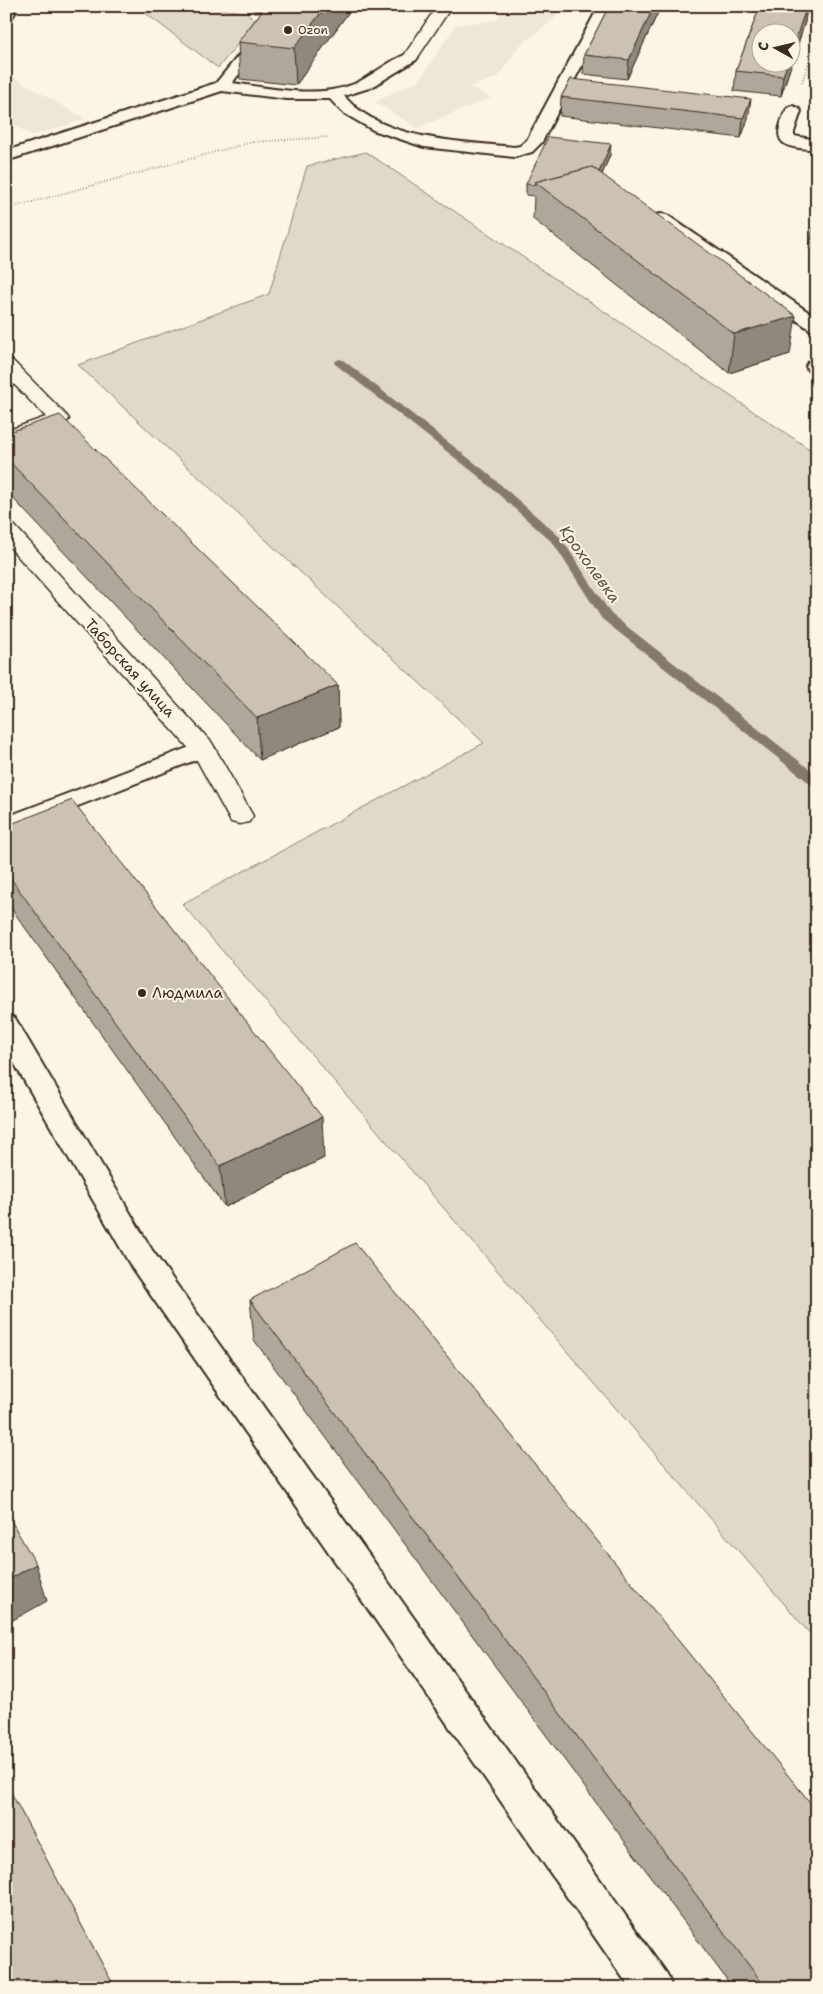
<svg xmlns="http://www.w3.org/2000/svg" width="823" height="1994" font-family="'Shantell Sans',sans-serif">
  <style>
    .built { fill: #eee6d6 }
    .green { fill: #e0d8c8; stroke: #8e8173 }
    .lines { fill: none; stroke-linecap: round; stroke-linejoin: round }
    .stream { fill: #85796b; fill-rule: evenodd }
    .service-casing { stroke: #3b2a1e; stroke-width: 4 }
    .minor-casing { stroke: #3b2a1e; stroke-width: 3 }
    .path { stroke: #3b2a1e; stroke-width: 2; stroke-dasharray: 0.5 2.5; stroke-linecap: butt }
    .service { fill: #fcf5e5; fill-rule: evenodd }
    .minor { fill: #fcf5e5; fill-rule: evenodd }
    .wall { fill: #afa79a; stroke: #3b2a1e }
    .shaded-wall { fill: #8f887d; stroke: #3b2a1e }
    .building { fill: #ccc2b3; stroke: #3b2a1e }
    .poi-dot { fill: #3b2a1e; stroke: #fcf5e5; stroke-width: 2 }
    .labels { text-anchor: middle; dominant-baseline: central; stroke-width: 4; stroke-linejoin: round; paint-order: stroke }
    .far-poi-label { font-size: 12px; fill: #3b2a1e; stroke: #fcf5e5; text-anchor: start }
    .street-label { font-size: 15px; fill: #3b2a1e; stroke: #fcf5e5 }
    .poi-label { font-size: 15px; fill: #3b2a1e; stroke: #fcf5e5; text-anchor: start }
    .water-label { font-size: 16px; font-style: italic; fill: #605144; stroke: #fcf5e5 }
  </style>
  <rect width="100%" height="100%" fill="#fcf5e5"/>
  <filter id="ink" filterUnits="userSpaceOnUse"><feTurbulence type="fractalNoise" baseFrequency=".02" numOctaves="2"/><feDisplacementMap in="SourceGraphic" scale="10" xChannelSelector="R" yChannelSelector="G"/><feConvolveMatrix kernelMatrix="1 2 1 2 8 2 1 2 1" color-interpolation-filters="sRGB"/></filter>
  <g filter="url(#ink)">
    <g class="built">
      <polygon points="504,6 560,6 555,18 519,46 498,77 470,87 491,98 417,128 375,102 419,80 456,25 497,20"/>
      <polygon points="6,73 7,73 85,119 32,136 6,120 6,103 9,101 6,99"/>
    </g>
    <g class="green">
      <polygon points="136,6 190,6 246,12 256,22 218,68"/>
      <polygon points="366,152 817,454 817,1642 182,904 484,743 78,365 269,294 307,166"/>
    </g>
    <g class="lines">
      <polygon class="stream" points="339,359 343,360 485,471 561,538 611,614 817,775 817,786 812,785 602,619 553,543 477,475 335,364 334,362"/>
      <defs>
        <g id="service">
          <polygon points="6,6 12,6 15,13 11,19 6,20"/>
          <path d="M252 6H289L291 9 232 83C270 88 316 99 354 84 373 76 393 57 411 53L416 54 418 57 416 60 372 87 344 96C383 141 459 141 514 147L520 146 527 140 599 6H613L542 142 532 152 514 157 424 147 373 130 342 112 330 99H287L222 91 6 161V151L216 83 274 12 254 9Z"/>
          <path d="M793 106 798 108 801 111 794 132V136L817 140V150C797 147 772 150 781 123 783 117 784 112 788 108Z"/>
          <polygon points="661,214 667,215 817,318 817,331 811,330 655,223 653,219 655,215"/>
          <polygon points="817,360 817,371 808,370 806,366 808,362"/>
          <polygon points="203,742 211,744 215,749 211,754 6,834 6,817"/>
          <polygon points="6,1015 15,1018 152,1250 667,1974 672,1988 630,1988 132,1268 6,1049"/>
        </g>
        <g id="minor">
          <polygon points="437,6 452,6 416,60 406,60 403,57"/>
          <polygon points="6,359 13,361 66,415 69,419 66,423 6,444 6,431 46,417 6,376"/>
          <polygon points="6,524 14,525 212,743 253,816 249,822 240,824 231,822 193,753 6,543"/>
        </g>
      </defs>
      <use href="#service" class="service-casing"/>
      <use href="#minor" class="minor-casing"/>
      <g class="path">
        <polyline points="802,82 817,39"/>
        <polyline points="6,209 252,142 330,137"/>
      </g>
      <use href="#service" class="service"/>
      <use href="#minor" class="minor"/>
    </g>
    <g class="wall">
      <polygon points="266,6 353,6 296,85 240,79 238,42"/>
      <polygon points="609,6 661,6 627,79 583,74 584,55"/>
      <polygon points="760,6 807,6 805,22 781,96 734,91 736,71"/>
      <polygon points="571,79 748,119 741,138 560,116 561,97"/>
      <polygon points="610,155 602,174 790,354 729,373 533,219 534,196 526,195 526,184"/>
      <polygon points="817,211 817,250 809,249"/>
      <polygon points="6,433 338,685 339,727 260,760 6,491"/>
      <polygon points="6,826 324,1158 225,1207 6,901"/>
      <polygon points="250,1300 817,1988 733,1988 254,1340"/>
    </g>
    <g class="shaded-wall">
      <polygon points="326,6 353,6 296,85 294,48"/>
      <polygon points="654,6 661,6 627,79 629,60"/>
      <polygon points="807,6 805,22 781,96 783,76 788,62 790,62 790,55"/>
      <polygon points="751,99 748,119 741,138 743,118"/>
      <polygon points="611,144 610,155 590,204 590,193"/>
      <polygon points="796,316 790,354 729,373 734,334"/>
      <polygon points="338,685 339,727 260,760 257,718"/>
      <polygon points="322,1117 324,1158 225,1207 220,1166"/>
      <polygon points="36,1564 47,1601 6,1624 6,1581"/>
    </g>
    <g class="building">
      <polygon points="266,6 326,6 294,48 238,42"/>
      <polygon points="609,6 654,6 629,60 584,55"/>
      <polygon points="760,6 807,6 790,55 790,32 760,32 760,62 788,62 783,76 736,71"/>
      <polygon points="571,79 751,99 743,118 561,97"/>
      <polygon points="548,137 611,144 599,172 592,167 535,182 534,185 526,184"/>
      <polygon points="592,167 796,316 734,334 535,182"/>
      <polygon points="817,211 817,239 811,238"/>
      <polygon points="60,415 338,685 257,718 6,458 6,433"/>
      <polygon points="72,800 322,1117 220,1166 6,872 6,826"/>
      <polygon points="355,1243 817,1811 817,1988 766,1988 250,1300"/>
      <polygon points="6,1512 36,1564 6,1581"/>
      <polygon points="6,1783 115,1988 6,1988"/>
    </g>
  </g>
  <g class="poi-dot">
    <circle cx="288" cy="30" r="5"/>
    <circle cx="142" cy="993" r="5"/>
  </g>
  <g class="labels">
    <g class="far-poi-label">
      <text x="298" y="30">Ozon</text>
    </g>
    <g class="street-label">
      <text transform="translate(130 668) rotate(48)">Таборская улица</text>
    </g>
    <g class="poi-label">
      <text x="152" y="993">Людмила</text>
    </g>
    <g class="water-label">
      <text transform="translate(590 564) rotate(54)">Крохолевка</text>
    </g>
  </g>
  <rect width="823" height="1994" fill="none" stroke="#fcf5e5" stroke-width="25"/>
  <rect x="12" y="12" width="798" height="1969" fill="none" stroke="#3b2a1e" stroke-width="2" filter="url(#ink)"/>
  <g transform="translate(776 48) rotate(278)"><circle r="24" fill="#fcf5e5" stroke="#afa495"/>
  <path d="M0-4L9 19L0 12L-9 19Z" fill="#3b2a1e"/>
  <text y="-8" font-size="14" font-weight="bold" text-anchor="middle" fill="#3b2a1e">С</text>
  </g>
</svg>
